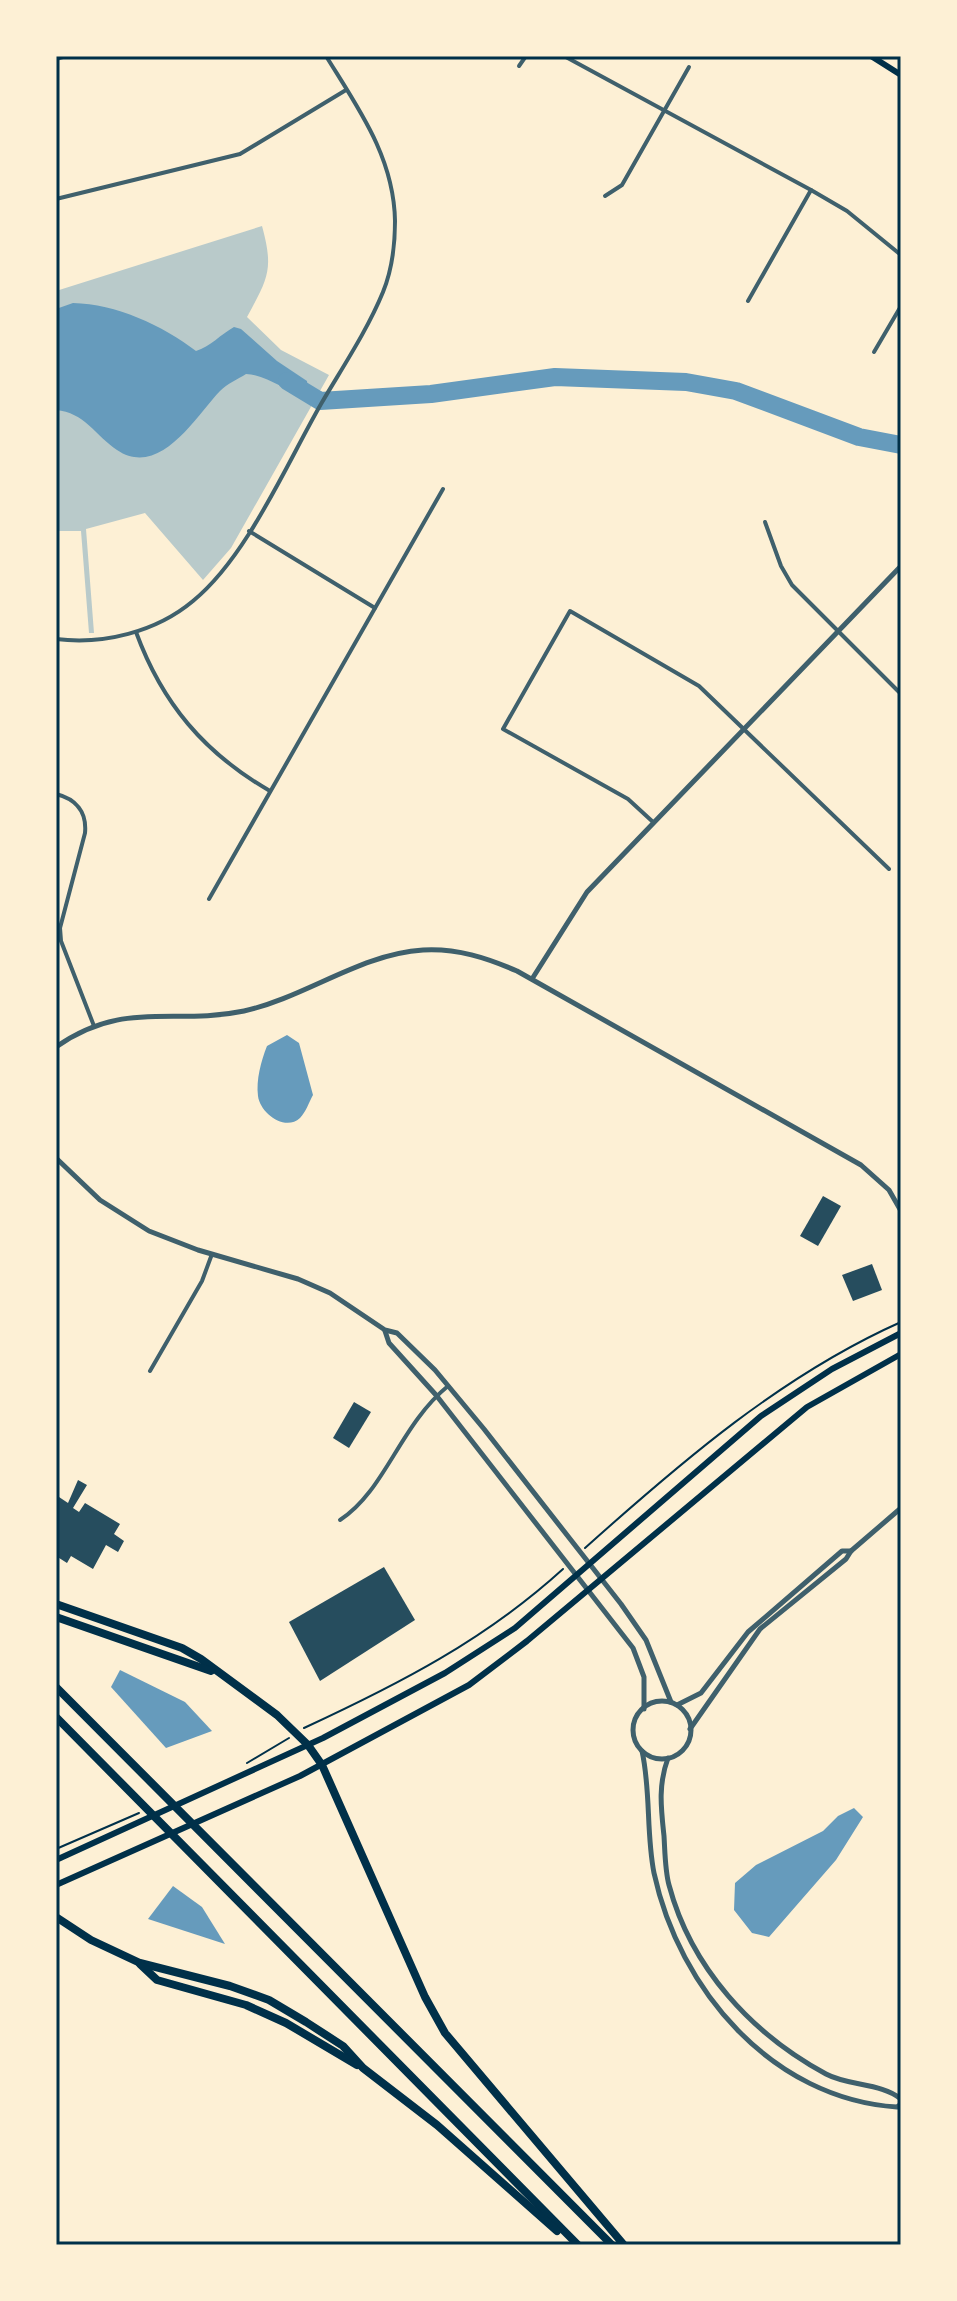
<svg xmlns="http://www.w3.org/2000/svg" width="957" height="2301" font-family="Quicksand,sans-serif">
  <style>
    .green { fill: #b9caca }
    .water { fill: #669bbc }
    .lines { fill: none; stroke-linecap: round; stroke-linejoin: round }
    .river { stroke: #669bbc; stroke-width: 18 }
    .building { fill: #264d5e }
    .path { stroke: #003049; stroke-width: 2 }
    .minor { stroke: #3f606c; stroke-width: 4 }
    .tertiary { stroke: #3f606c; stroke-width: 5 }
    .secondary { stroke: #003049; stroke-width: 6 }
    .motorway { stroke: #003049; stroke-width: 8 }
    .neatline { fill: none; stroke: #003049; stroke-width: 3 }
  </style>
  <rect width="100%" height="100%" fill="#fdf0d5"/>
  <path class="green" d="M262 226C274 270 268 278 247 317L281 350 329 375 231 548 203 580 145 513 86 529 94 633H89L81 531H56V291Z"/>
  <g class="water">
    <path d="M73 303C116 304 162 325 196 351 210 347 221 334 234 327L241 329 277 361 307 381 308 393C287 395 269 375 246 374 238 379 227 384 220 391 196 416 160 479 117 450 96 436 84 412 56 410V309Z"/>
    <path d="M287 1035 299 1043 313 1095C309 1102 306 1112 300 1118 285 1132 260 1113 258 1096 256 1080 261 1061 267 1046Z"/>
    <polygon points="120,1670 185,1702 212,1731 166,1748 111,1687"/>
    <polygon points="854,1808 863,1817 836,1860 769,1937 752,1933 734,1910 735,1883 756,1865 823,1831 838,1816"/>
    <polygon points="173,1886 202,1907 225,1944 148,1919"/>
  </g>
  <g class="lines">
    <polyline class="river" points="287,381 320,401 431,394 555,377 686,382 736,391 859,437 901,445"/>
  </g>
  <g class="building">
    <polygon points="823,1196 841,1206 818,1246 800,1236"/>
    <polygon points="872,1264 882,1290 853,1301 842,1275"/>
    <polygon points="354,1402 371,1412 349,1448 333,1438"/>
    <polygon points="78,1480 87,1485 73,1508 79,1512 85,1503 120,1524 114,1534 124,1541 118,1552 106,1545 93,1569 71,1556 67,1563 56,1556 56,1495 68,1503"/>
    <polygon points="384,1567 415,1620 320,1681 289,1622"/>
  </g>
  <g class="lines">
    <g class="path">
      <path d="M585 1548C681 1462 782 1375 901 1322"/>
      <path d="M304 1728C399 1684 485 1640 563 1569"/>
      <polyline points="247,1763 289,1738"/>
      <polyline points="56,1849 139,1813"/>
    </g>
    <g class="minor">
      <polyline points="564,56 811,190 847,211 901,255"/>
      <polyline points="56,59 66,56"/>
      <polyline points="519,66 526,56"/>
      <polyline points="605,196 622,185 689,67"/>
      <polyline points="56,199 240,154 346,90"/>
      <polyline points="748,301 811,190"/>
      <polyline points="874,352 901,306"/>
      <polyline points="765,522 781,566 792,585 901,694"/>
      <polyline points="249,531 375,608"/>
      <path d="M136 632C162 703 204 753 270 791"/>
      <path d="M56 639C103 645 156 632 193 601 247 557 286 465 321 404 342 368 367 331 383 292 392 270 395 245 395 221 394 157 358 108 326 56"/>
      <path d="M56 794C76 799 87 812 85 833L60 928 61 941 94 1026"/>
      <polyline points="653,822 628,799 503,729 570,611 699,686 889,869"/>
      <polyline points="209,899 443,489"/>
      <polyline points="150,1371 202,1281 212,1254"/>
      <path d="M340 1520C385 1491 400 1425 448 1386"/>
    </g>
    <g class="tertiary">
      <polyline points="532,979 587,892 901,566"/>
      <path d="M56 1047C124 999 173 1026 244 1011 306 997 360 954 423 950 457 948 487 958 517 971L861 1165 889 1190 901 1211"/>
      <polyline points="56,1158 100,1200 149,1231 198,1250 298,1279 330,1293 385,1330 397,1333 435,1370 484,1429 621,1604 646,1640 671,1702"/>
      <polyline points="385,1331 389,1343 436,1395 633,1648 644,1677 644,1709"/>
      <circle cx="662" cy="1730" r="29"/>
      <polyline points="677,1705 701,1693 748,1632 842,1551 851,1551"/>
      <polyline points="690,1729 760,1629 846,1559 851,1551 901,1508"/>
      <path d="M642 1751C651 1791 646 1833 654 1873 679 1989 772 2099 897 2107L901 2104"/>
      <path d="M668 1758C658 1785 661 1808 664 1836 665 1852 665 1870 669 1885 691 1968 752 2034 826 2074 848 2086 882 2083 901 2099"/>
    </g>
    <g class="secondary">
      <polyline points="871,56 901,75"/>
      <polyline points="56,1860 323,1738 445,1673 515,1628 761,1416 832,1369 901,1333"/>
      <polyline points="56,1885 300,1776 469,1685 527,1641 807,1407 901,1354"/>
    </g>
    <g class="motorway">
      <polyline points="56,1604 182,1648 201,1659 277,1715 308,1745 322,1765 425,1997 445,2033 624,2245"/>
      <polyline points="56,1617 211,1671"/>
      <polyline points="56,1687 612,2245"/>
      <polyline points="56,1717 578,2245"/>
      <polyline points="56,1917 91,1940 140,1963 230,1986 269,2000 306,2022 343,2046 363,2068 437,2125 557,2231"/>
      <polyline points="140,1964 157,1980 246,2005 286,2023 357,2065"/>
    </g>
  </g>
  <rect width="957" height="2301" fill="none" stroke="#fdf0d5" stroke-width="116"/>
  <rect x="58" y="58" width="841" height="2185" class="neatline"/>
</svg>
